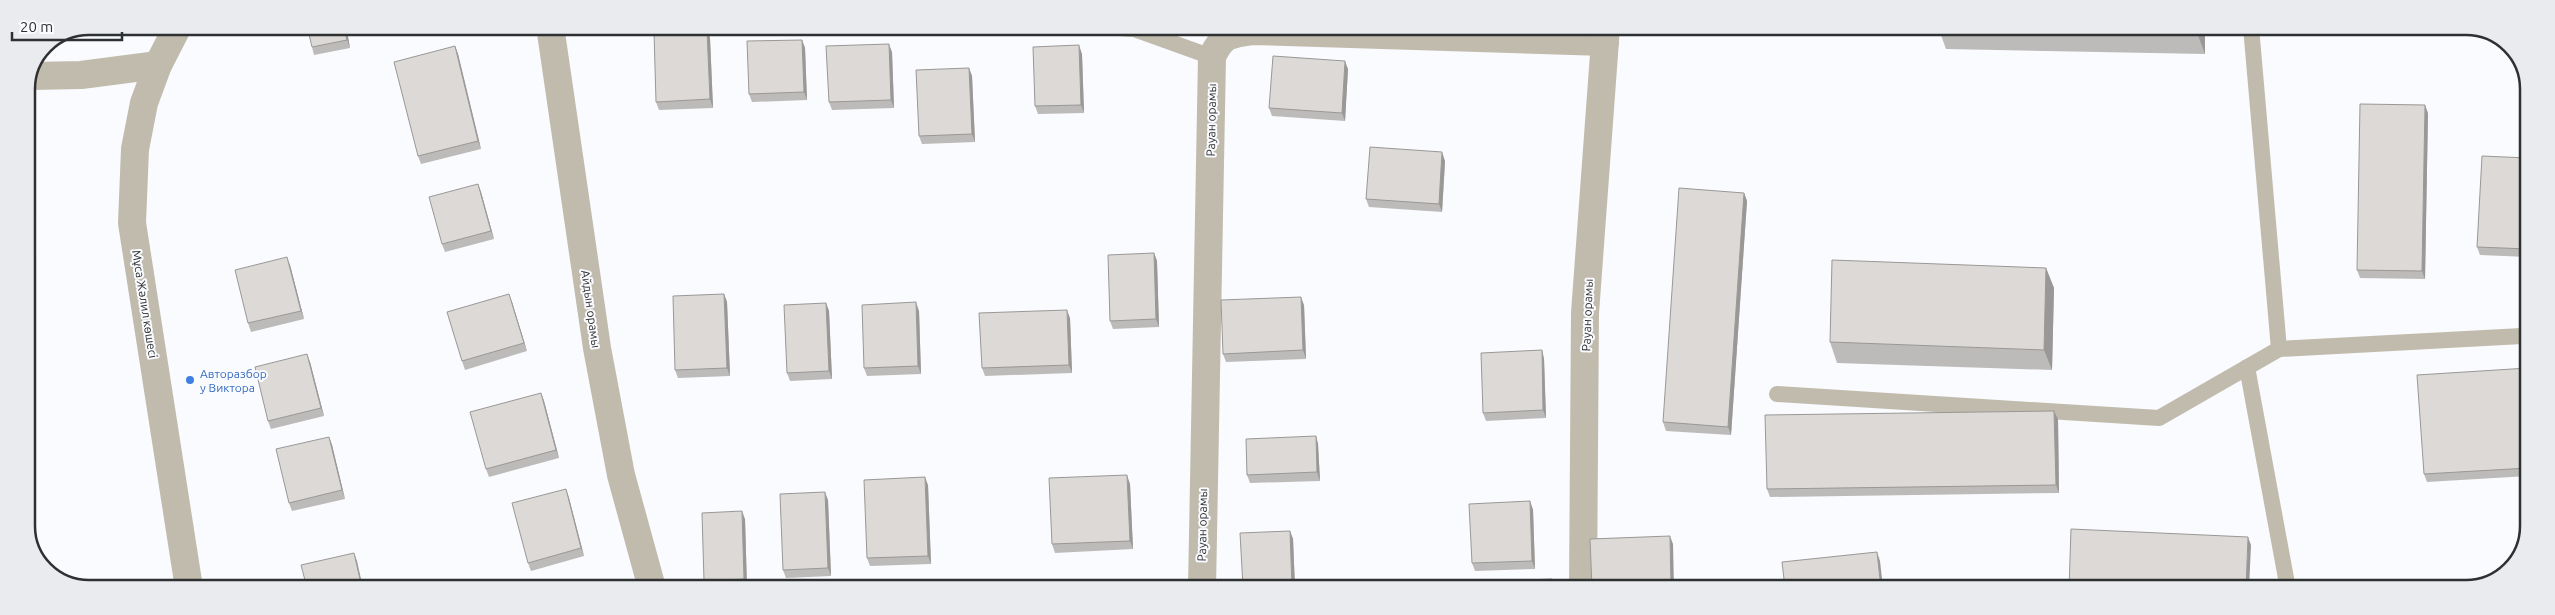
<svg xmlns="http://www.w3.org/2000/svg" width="2555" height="615" font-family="Ubuntu,sans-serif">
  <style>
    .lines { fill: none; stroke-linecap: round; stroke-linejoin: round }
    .service { stroke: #c0bbad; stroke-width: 16 }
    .minor { stroke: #c0bbad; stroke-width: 28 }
    .tertiary { stroke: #c0bbad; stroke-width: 28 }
    .wall { fill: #bdbbb9 }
    .shaded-wall { fill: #9a9896 }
    .building { fill: #dcd9d7; stroke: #9a9896 }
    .shop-dot { fill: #3f7fe0; stroke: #f9fbfe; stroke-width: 2 }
    .labels { text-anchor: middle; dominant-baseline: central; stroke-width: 4; stroke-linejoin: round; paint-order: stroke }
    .street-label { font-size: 12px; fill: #2f3031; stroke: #f9fbfe }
    .shop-label { font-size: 12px; fill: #366cbe; stroke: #f9fbfe; text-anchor: start }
    .rim { fill: none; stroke: #2f3031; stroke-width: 2.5 }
  </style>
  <rect width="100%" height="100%" fill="#f9fbfe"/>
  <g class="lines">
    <g class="service">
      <polyline points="1102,27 1134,29 1212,57"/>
      <polyline points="2251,27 2279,349"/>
      <polyline points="2247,367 2288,589"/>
      <polyline points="1777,394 2159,418 2279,349 2522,336"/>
    </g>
    <g class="minor">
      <polyline points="550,26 597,348 621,475 652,588"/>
      <polyline points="32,76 81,75 158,65"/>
      <path d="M1202 588 1212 57C1222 35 1229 34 1253 31L1605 42"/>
      <polyline points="1583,588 1585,313 1606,27"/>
    </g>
    <polyline class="tertiary" points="178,26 158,65 144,103 135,149 132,223 189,588"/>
  </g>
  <g class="wall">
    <polygon points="346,26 350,48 314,55 312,47"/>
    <polygon points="449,26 472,26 451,33"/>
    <polygon points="1938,27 2205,27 2205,54 1946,49"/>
    <polygon points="707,30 710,38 713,108 659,110 656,102"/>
    <polygon points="802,40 805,48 807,100 752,102 749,94"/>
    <polygon points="455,46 458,54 481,149 421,164 418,156"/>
    <polygon points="892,52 894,108 832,110 829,102"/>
    <polygon points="1082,54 1084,113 1038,114 1035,106"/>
    <polygon points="969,68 972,76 975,142 922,144 919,136"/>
    <polygon points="1348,69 1345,121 1272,116 1269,108"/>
    <polygon points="2428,113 2425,279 2360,278 2357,270"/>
    <polygon points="2528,158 2528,257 2480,255 2477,247"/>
    <polygon points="1445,161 1442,212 1369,207 1366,199"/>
    <polygon points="478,184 481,192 494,239 445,252 442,244"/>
    <polygon points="1744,193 1747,201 1731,435 1666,431 1663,422"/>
    <polygon points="1154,253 1157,261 1159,327 1113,329 1110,321"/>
    <polygon points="290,265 304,319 251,332 248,323"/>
    <polygon points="2046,268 2054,288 2052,370 1837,363 1830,342"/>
    <polygon points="724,294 727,302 730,376 678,378 675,370"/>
    <polygon points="512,302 527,351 465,370 462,361"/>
    <polygon points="826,303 829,311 832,379 790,381 787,373"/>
    <polygon points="1304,305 1306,359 1226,362 1223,354"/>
    <polygon points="919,311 921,374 867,376 864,368"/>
    <polygon points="1070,318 1072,373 985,376 982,368"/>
    <polygon points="1542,350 1544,359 1546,418 1486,421 1483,413"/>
    <polygon points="310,362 324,416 271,429 268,421"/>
    <polygon points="2528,368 2528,476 2427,482 2424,474"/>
    <polygon points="541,393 544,401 559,458 489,477 486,469"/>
    <polygon points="2054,411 2058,419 2059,493 1770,497 1767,489"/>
    <polygon points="1316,436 1318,444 1320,481 1250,483 1247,475"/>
    <polygon points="329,437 332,445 345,499 292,511 289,503"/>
    <polygon points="1130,484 1133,549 1055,553 1052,544"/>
    <polygon points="928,485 931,564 870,566 867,558"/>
    <polygon points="566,489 569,498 584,556 531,571 528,563"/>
    <polygon points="828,500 831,576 786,578 783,570"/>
    <polygon points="1530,501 1533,510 1535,569 1475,571 1472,563"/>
    <polygon points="745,519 747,588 707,588 704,581"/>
    <polygon points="1290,531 1293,539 1295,588 1243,588 1243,587"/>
  </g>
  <g class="shaded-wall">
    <polygon points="344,26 346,26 350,48 347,40"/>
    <polygon points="2196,27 2205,27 2205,54 2196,30"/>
    <polygon points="707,30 710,38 713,108 710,99"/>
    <polygon points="802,40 805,48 807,100 804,92"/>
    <polygon points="889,44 892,52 894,108 891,100"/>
    <polygon points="1079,45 1082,54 1084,113 1081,105"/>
    <polygon points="455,46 458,54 481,149 478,141"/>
    <polygon points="1345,61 1348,69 1345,121 1342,113"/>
    <polygon points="969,68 972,76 975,142 972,134"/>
    <polygon points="2425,105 2428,113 2425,279 2422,271"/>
    <polygon points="1442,152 1445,161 1442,212 1439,204"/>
    <polygon points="478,184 481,192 494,239 491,231"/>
    <polygon points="1744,193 1747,201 1731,435 1728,427"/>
    <polygon points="1154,253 1157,261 1159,327 1156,319"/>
    <polygon points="287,257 290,265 304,319 301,311"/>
    <polygon points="2046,268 2054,288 2052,370 2044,350"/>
    <polygon points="509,294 512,302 527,351 524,343"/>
    <polygon points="724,294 727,302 730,376 727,368"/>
    <polygon points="1301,297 1304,305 1306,359 1303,350"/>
    <polygon points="916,302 919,311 921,374 918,366"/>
    <polygon points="826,303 829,311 832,379 829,371"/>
    <polygon points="1067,310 1070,318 1072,373 1069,365"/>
    <polygon points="1542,350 1544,359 1546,418 1543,410"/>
    <polygon points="307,354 310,362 324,416 321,408"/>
    <polygon points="541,393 544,401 559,458 556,450"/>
    <polygon points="2054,411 2058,419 2059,493 2056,485"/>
    <polygon points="1316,436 1318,444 1320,481 1317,472"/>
    <polygon points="329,437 332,445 345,499 342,490"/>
    <polygon points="1127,475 1130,484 1133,549 1130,541"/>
    <polygon points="925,477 928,485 931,564 928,556"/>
    <polygon points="566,489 569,498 584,556 581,548"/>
    <polygon points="825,492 828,500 831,576 828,568"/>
    <polygon points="27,500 29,505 39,560 36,552"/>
    <polygon points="1530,501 1533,510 1535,569 1532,561"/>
    <polygon points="742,511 745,519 747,588 744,579"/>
    <polygon points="1290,531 1293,539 1295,588 1293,588 1292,586"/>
    <polygon points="1670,536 1673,544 1674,588 1671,588"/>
    <polygon points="2248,537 2251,545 2249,589 2246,589"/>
    <polygon points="1877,552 1880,561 1883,588 1881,588"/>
    <polygon points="354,553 357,561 363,588 362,588"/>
    <polygon points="1552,579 1555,587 1555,588 1552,588"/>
  </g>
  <g class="building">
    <polygon points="307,26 344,26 347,40 312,47"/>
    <polygon points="2049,27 2196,27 2196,30"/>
    <polygon points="707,30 710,99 656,102 654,32"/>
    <polygon points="802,40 804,92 749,94 747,41"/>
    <polygon points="889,44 891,100 829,102 826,46"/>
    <polygon points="1079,45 1081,105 1035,106 1033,47"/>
    <polygon points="455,46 478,141 418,156 394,62"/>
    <polygon points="1273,56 1345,61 1342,113 1269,108"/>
    <polygon points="969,68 972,134 919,136 916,70"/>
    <polygon points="2360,104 2425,105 2422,271 2357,270"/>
    <polygon points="1370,147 1442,152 1439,204 1366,199"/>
    <polygon points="2482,156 2528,158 2528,249 2477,247"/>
    <polygon points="478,184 491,231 442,244 429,197"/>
    <polygon points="1679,188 1744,193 1728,427 1663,422"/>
    <polygon points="1154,253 1156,319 1110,321 1108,255"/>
    <polygon points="287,257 301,311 248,323 235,270"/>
    <polygon points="1832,260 2046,268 2044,350 1830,342"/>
    <polygon points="509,294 524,343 462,361 447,312"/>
    <polygon points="724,294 727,368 675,370 673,296"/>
    <polygon points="1301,297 1303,350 1223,354 1221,300"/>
    <polygon points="916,302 918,366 864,368 862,305"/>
    <polygon points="826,303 829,371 787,373 784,305"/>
    <polygon points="1067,310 1069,365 982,368 979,313"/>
    <polygon points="1542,350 1543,410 1483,413 1481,353"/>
    <polygon points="307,354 321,408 268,421 255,367"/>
    <polygon points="2528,368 2528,468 2424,474 2417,375"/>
    <polygon points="541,393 556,450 486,469 470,412"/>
    <polygon points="2054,411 2056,485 1767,489 1765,415"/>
    <polygon points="1316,436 1317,472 1247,475 1246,439"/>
    <polygon points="329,437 342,490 289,503 276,449"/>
    <polygon points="1127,475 1130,541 1052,544 1049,478"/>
    <polygon points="925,477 928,556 867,558 864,480"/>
    <polygon points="566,489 581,548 528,563 512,503"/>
    <polygon points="825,492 828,568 783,570 780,494"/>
    <polygon points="1530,501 1532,561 1472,563 1469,504"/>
    <polygon points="27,503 36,552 35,552 27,533"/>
    <polygon points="742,511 744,579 704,581 702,513"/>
    <polygon points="2071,529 2248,537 2246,589 2069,589"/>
    <polygon points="1290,531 1292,586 1243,587 1240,533"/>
    <polygon points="1670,536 1671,588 1592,588 1590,539"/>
    <polygon points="1877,552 1881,588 1785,588 1782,562"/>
    <polygon points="354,553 362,588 307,588 301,565"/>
    <polygon points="1552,579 1552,588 1390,588 1390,585"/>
  </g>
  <circle class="shop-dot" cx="190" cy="380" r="5"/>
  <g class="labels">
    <g class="street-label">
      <text transform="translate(1211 120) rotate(-89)">Рауан орамы</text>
      <text transform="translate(145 304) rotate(81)">Мұса Жәлил көшесі</text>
      <text transform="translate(591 309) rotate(82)">Айдын орамы</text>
      <text transform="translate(1587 315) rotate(-88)">Рауан орамы</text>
      <text transform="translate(1202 525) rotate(-89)">Рауан орамы</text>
    </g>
    <g class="shop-label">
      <text x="200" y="373">Авторазбор<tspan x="200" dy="14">у Виктора</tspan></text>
    </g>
  </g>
  <path d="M0 0H2555V615H0ZM89 35H2466A54 54 0 0 1 2520 89V526A54 54 0 0 1 2466 580H89A54 54 0 0 1 35 526V89A54 54 0 0 1 89 35Z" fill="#e9ebee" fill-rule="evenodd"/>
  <path class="rim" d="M89 35H2466A54 54 0 0 1 2520 89V526A54 54 0 0 1 2466 580H89A54 54 0 0 1 35 526V89A54 54 0 0 1 89 35Z"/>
  <path d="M12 32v8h110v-8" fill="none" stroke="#2f3031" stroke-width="2.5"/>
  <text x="20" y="32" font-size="15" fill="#2f3031" stroke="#f9fbfe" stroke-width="4" paint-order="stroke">20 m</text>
</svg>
